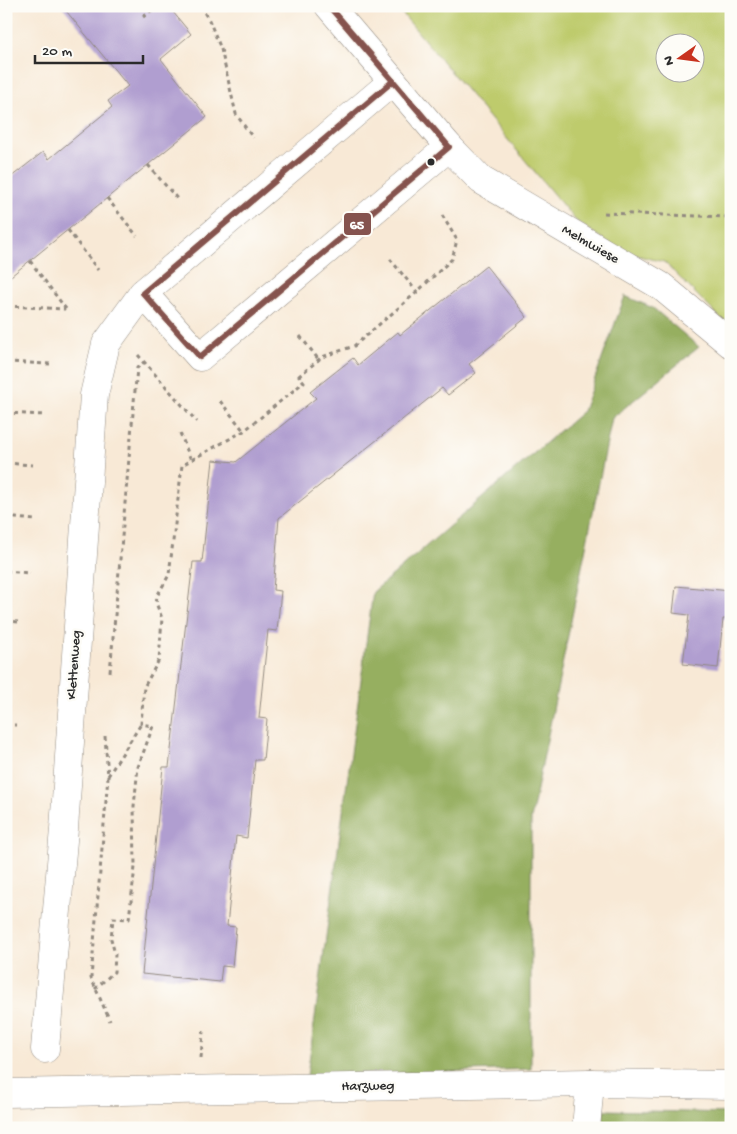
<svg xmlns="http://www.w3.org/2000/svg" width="737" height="1134" font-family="'Gochi Hand',sans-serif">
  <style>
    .green { fill: #becb6c; stroke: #747b4c; fill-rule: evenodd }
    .forest { fill: #96af60; stroke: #606d46 }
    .building { fill: #b09ed0 }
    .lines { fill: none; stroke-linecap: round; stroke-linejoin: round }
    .minor-casing { stroke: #928a80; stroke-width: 29 }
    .path { stroke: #928a80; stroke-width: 3; stroke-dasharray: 4 4; stroke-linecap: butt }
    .minor { stroke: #fff; stroke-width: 28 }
    .bus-1-casing { stroke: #fdfcf7; stroke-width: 10 }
    .bus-1 { stroke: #85534e; stroke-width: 6 }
    .bus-dot { fill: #2b2b2b; stroke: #fdfcf7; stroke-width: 2 }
    .labels { text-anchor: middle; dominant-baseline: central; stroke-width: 5; stroke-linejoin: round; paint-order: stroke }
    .street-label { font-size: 14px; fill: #2b2b2b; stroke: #fdfcf7 }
    .line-badge { stroke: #fdfcf7; stroke-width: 2 }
    .badge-label { font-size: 14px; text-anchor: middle; font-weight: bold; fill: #fff }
  </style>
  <rect width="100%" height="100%" fill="#fdfcf7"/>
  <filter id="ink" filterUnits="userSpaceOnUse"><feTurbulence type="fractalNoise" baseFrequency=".02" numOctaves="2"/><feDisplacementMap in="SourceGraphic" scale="10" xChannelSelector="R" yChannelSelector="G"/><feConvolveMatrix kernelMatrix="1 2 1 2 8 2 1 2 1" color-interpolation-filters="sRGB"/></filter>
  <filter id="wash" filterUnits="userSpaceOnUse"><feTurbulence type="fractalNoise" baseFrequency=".0096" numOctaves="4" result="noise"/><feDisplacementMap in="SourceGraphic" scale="20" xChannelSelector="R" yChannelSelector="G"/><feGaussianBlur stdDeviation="1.12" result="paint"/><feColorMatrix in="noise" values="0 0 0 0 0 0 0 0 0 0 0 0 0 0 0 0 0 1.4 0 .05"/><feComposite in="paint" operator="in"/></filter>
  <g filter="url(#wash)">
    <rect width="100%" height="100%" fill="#f8e9d6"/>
    <path class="green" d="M396 6H731V321L729 322 721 319 664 262 622 252 576 221ZM664 42H694V72H664Z"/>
    <g class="forest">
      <polygon points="625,296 653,308 699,347 612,418 531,819 531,1069 307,1076 373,592 583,411"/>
      <polygon points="604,1110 731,1113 731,1128 602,1128"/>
    </g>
    <g id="blocks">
      <g class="building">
        <polygon points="62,6 168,6 191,34 161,59 207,117 6,280 6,181 43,152 49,159 112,107 108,101 128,86"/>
        <polygon points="486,266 527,317 469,364 476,373 448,395 442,388 279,518 273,590 281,591 277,631 268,630 259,718 267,719 263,760 255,760 247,838 236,836 227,926 236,927 232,967 222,966 220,982 142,974 163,767 169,767 193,562 202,562 213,460 236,462 316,398 310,392 353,358 358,365 398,332 400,335"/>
        <polygon points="676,586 731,591 731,619 723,619 718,668 683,664 689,615 673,613"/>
      </g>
    </g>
  </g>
  <g filter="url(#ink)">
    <use href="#blocks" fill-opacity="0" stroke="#928a80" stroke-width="1"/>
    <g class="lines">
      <defs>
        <g id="minor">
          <polyline points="329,6 449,147 481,180 661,286 731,344"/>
          <polyline points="143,293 200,357 449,147"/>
          <polyline points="45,1049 64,829 94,395 106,344 143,293 393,81"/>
          <polyline points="6,1093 590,1083 731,1085"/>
          <polyline points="586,1128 590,1083"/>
        </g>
      </defs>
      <use href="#minor" class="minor-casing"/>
      <g class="path">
        <polyline points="200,6 209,20 221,49 236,114 253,138"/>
        <polyline points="143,17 157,6"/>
        <polyline points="148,165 179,201"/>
        <polyline points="107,198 137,236"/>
        <polyline points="604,213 731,217"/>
        <polyline points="68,230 98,270"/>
        <polyline points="390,259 417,292"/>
        <polyline points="30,261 66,309"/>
        <polyline points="7,306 65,309"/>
        <polyline points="300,336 319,360"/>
        <polyline points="138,355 197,422"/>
        <polyline points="6,362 50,364"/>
        <polyline points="220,401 244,431"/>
        <polyline points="6,413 45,415"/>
        <polyline points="180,433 191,460"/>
        <polyline points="6,463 33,465"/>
        <polyline points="6,517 35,520"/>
        <polyline points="6,571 30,573"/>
        <polyline points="6,621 19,622"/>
        <polyline points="110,672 137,368 144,362"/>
        <polyline points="6,673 14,674"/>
        <polyline points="6,725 16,725"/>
        <polyline points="105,736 108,777 91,978 110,1021"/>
        <polyline points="6,756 13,757"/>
        <polyline points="108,776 141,724"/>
        <polyline points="95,989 114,972 115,954 111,939 113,918 129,919 135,867 134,806 138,767 153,726 141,724 144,687 159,660 162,618 156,603 157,596 169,575 182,465 244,431 304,382 299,376 322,357 354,346 417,292 452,259 457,240 442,215"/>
        <polyline points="201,1058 203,1031"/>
      </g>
      <use href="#minor" class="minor"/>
      <defs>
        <g id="bus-1">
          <polyline points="329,6 393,81"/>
          <polygon points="393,81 449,147 200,357 143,293"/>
        </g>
      </defs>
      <use href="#bus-1" class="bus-1-casing"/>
      <use href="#bus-1" class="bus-1"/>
    </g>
  </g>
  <circle class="bus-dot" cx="431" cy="162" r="4.5"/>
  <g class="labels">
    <g class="street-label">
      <text transform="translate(590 245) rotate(30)">Melmwiese</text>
      <text transform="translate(75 665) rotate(-86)">Klettenweg</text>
      <text transform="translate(368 1087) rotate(-1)">Harzweg</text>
    </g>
  </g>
  <rect class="line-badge" x="343" y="212" width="29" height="24" rx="5" fill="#85534e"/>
  <g class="badge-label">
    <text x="357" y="229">65</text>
  </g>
  <rect width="737" height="1134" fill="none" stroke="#fdfcf7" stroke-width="25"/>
  <g transform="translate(680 58) rotate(256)"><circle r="24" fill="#fdfcf7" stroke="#a9a8a5"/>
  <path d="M0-4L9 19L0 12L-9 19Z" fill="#c8321e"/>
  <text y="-8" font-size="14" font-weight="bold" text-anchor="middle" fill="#2b2b2b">N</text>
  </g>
  <path d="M35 55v8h108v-8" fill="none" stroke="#2b2b2b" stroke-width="2.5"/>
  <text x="42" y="55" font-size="15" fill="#2b2b2b" stroke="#fdfcf7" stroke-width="4" paint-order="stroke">20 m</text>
</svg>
